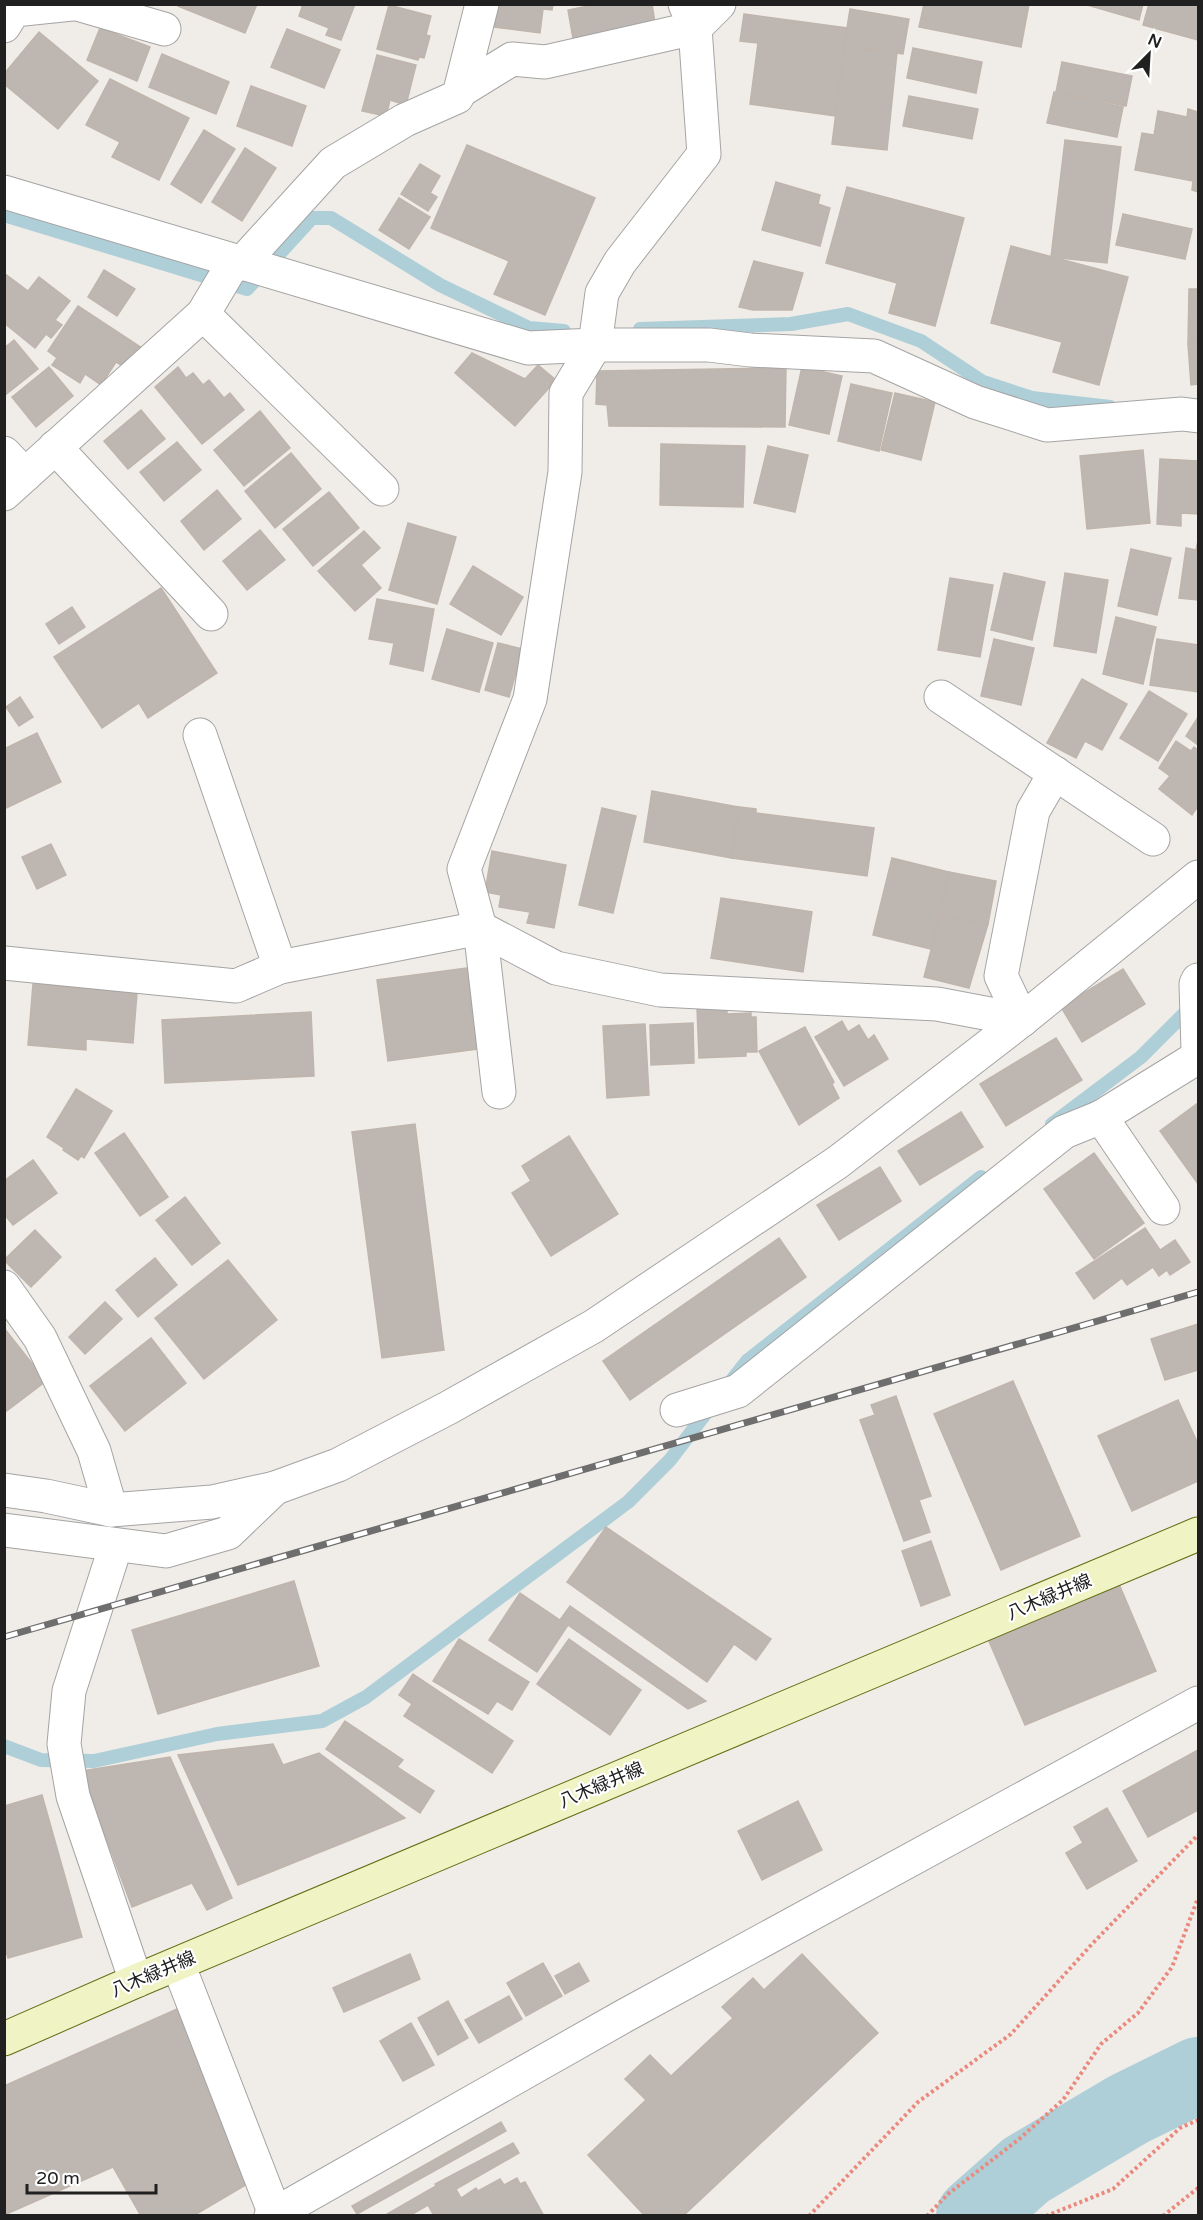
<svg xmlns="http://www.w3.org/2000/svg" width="1203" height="2220" font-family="'Varela Round','Noto Sans JP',sans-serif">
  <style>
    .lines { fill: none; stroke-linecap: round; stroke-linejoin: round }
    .stream { stroke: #aeced8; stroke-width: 14 }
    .river { stroke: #aeced8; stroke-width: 76 }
    .building { fill: #bdb6b1; stroke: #c0b5ac; stroke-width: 1.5 }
    .minor-casing { stroke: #a4a4a4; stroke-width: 35 }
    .tertiary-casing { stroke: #a4a4a4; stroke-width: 35 }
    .secondary-casing { stroke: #636d12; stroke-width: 35 }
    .path { stroke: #ea8a7e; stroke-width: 4; stroke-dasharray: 3 3; stroke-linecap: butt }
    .minor { stroke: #fff; stroke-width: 33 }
    .tertiary { stroke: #fff; stroke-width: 33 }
    .secondary { stroke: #f0f3c3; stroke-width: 33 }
    .rail-casing { stroke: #6e6e6e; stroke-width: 7 }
    .rail { stroke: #fff; stroke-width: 4.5; stroke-dasharray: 14; stroke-linecap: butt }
    .labels { text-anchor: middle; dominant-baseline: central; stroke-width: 4.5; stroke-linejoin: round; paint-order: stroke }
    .street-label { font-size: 18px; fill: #202020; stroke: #fff }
  </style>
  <rect width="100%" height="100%" fill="#f0ede8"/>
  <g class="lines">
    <g class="stream">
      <polyline points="4,215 247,289 312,218 331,218 440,285 529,328 564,331"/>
      <polyline points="640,329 791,324 848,314 921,341 983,382 1032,398 1110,407"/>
      <polyline points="1052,1124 1141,1057 1193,1005"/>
      <polyline points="732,1380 747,1361 981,1177"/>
      <polyline points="4,1746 41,1760 94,1761 217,1734 322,1721 366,1697 628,1502 670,1460 712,1405"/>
    </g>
    <polyline class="river" points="974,2216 1026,2170 1129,2109 1198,2075"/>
  </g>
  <g class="building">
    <polygon points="179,4 257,4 245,33 178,6"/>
    <polygon points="303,4 355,4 341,40 326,35 329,28 299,16"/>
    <polygon points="497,4 553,4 552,10 543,9 540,33 494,27"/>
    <polygon points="598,4 652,4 656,29 574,44 568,10"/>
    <polygon points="924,4 1029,4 1021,47 919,27"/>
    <polygon points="1084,4 1143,4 1139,20"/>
    <polygon points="1149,4 1198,4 1198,40 1143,25"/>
    <polygon points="389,5 431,16 426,35 430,36 424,58 419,57 418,60 377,49"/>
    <polygon points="850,9 909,19 903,54 844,47"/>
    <polygon points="744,14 847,28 835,116 750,104 758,43 740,41"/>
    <polygon points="100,28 150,47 137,81 87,60"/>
    <polygon points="287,29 340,50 324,88 271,67"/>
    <polygon points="39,32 98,81 58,129 4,84 4,74"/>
    <polygon points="844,47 897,52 887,150 832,144"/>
    <polygon points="913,48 982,62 976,93 907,78"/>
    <polygon points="162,54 229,82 216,114 149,87"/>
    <polygon points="377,55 416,65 406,105 390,100 386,116 362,111"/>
    <polygon points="1062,62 1132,76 1126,106 1056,92"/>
    <polygon points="110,79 189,118 159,180 112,157 120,142 86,125"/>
    <polygon points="251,86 306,106 292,146 237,126"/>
    <polygon points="1054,92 1123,107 1117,137 1047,123"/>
    <polygon points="909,96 978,109 972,139 903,126"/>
    <polygon points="1188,109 1198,112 1198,192 1192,190 1193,181 1135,170 1142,133 1154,135 1158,111 1187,117"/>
    <polygon points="204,130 235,149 201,203 171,184"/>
    <polygon points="1065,140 1121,147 1107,263 1051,257"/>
    <polygon points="467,145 595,198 545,315 494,294 509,261 431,228"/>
    <polygon points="245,148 276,168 242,221 212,202"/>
    <polygon points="420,164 440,176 430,193 437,197 428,211 401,194"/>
    <polygon points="776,182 820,195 818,204 830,208 820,246 762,230"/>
    <polygon points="847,187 964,218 935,326 889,313 897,283 826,263"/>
    <polygon points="399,198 430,217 409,249 379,230"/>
    <polygon points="1123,214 1192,229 1185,259 1116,245"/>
    <polygon points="1011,246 1128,277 1099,385 1053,372 1062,342 991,323"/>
    <polygon points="754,261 803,273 792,310 753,310 739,307"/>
    <polygon points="104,270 135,289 117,316 88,297"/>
    <polygon points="4,273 28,291 39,277 70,301 55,320 62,325 51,338 46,334 35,348 4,323"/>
    <polygon points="1189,289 1198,289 1198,343 1188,344"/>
    <polygon points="78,306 142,348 128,370 116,362 101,385 85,374 80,383 52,365 57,358 48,351"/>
    <polygon points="14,340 38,369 4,396 4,348"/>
    <polygon points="1198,343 1198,384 1191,385 1188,344"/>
    <polygon points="472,353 525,379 538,365 556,380 515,426 455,373"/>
    <polygon points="49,367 73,396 36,427 12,397"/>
    <polygon points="178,367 186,378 193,373 203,385 209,380 224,398 230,393 244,410 202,444 155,387"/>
    <polygon points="802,367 842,376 829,434 789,425"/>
    <polygon points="786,368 785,427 609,426 607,405 596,404 597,371"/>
    <polygon points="851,384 892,393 879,451 838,441"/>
    <polygon points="895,393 935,402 921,460 881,450"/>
    <polygon points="141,410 165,439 128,469 104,441"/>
    <polygon points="260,411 290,448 244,486 214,450"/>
    <polygon points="177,442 201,470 164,501 140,472"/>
    <polygon points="661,444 745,446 743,507 660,505"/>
    <polygon points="768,446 808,455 795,512 754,503"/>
    <polygon points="1143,450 1150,523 1087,529 1080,456"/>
    <polygon points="291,453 321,489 275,528 245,491"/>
    <polygon points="1160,459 1198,461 1198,514 1181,513 1181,526 1157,524"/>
    <polygon points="217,490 241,519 204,550 181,521"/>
    <polygon points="329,492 359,528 313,566 283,529"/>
    <polygon points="408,523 456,537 437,604 389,590"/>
    <polygon points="260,530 285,560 247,590 223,561"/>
    <polygon points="364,531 380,548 361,565 381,588 355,611 318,571"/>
    <polygon points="1198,541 1198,600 1179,598 1186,548 1196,550"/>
    <polygon points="1131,549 1171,558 1157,615 1118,606"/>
    <polygon points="473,566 523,597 501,635 450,604"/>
    <polygon points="1004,573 1045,582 1032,640 991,630"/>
    <polygon points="1065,573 1108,580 1096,653 1054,646"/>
    <polygon points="950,578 993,585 980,657 938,650"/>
    <polygon points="161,588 217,673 148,718 139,703 102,728 54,657"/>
    <polygon points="377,599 434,609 423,671 390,664 394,643 369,639"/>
    <polygon points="72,607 85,627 59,644 46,624"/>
    <polygon points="1116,617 1156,627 1143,684 1103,674"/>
    <polygon points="447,629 493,643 479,692 432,679"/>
    <polygon points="994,639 1034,648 1021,705 981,696"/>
    <polygon points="1157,639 1198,645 1198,692 1150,685"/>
    <polygon points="498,643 523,649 509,697 485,690"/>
    <polygon points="1082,679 1127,704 1102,750 1085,741 1076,758 1047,743"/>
    <polygon points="1149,691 1187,714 1158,761 1120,738"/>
    <polygon points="20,697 33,717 19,726 6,707"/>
    <polygon points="1198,717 1198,745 1186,736"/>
    <polygon points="37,733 61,782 4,809 4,749"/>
    <polygon points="1176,741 1191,751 1194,747 1198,750 1198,806 1192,815 1159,789 1170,776 1159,768"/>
    <polygon points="652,791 739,807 732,858 644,842"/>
    <polygon points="739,807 756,809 756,813 874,828 867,876 732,858"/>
    <polygon points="602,808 636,816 613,913 579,905"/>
    <polygon points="51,844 66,875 37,889 22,857"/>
    <polygon points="492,851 566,865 554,928 527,923 530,912 499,907 501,895 485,892"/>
    <polygon points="892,858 949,872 931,949 873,935"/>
    <polygon points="949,872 996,881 988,924 940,915"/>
    <polygon points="721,898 812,912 803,972 711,958"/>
    <polygon points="940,915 988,924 969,988 924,977"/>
    <polygon points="474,967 485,1048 388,1061 377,980"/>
    <polygon points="1123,969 1145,1004 1082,1042 1061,1007"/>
    <polygon points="33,984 137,993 133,1043 86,1039 86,1050 28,1045"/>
    <polygon points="727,1006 727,1014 751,1013 751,1017 756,1017 757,1052 746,1052 746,1056 699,1058 697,1008"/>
    <polygon points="311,1012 314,1076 165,1083 162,1020"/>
    <polygon points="842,1021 848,1032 859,1025 868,1040 874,1035 888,1059 844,1086 815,1037"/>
    <polygon points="693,1023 694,1063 651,1065 650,1025"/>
    <polygon points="645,1024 649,1095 607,1098 603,1026"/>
    <polygon points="805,1027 834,1082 832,1084 839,1098 799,1125 759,1051"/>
    <polygon points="1056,1038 1082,1080 1006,1126 980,1084"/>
    <polygon points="76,1089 112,1111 84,1158 81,1156 78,1160 63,1150 64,1148 47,1137"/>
    <polygon points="1198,1103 1198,1184 1160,1131"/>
    <polygon points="961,1112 983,1147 920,1185 898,1151"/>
    <polygon points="415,1124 444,1350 382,1358 352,1132"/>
    <polygon points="124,1133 168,1197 140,1216 95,1153"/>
    <polygon points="569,1136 618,1214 551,1256 512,1193 531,1181 522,1166"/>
    <polygon points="1094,1153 1144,1223 1094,1259 1044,1189"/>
    <polygon points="33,1160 57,1193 13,1225 4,1214 4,1181"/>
    <polygon points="880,1167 901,1201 839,1240 817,1205"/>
    <polygon points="185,1197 220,1243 192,1265 156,1220"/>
    <polygon points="1145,1228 1160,1250 1175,1240 1190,1262 1170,1275 1167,1270 1159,1276 1153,1267 1127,1285 1122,1278 1094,1299 1076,1273"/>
    <polygon points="35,1230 61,1257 31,1287 4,1260"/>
    <polygon points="779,1238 806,1277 630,1400 603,1361"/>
    <polygon points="155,1258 177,1285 138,1317 116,1290"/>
    <polygon points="228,1260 277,1320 204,1379 155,1318"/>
    <polygon points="105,1302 122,1319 85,1354 69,1337"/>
    <polygon points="1198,1324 1198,1370 1165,1380 1151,1339"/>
    <polygon points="4,1328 46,1381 4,1413"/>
    <polygon points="151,1338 186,1383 125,1431 90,1386"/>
    <polygon points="1013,1381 1080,1536 1001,1570 934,1414"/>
    <polygon points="896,1396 931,1496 919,1500 930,1532 904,1541 860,1420 875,1415 871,1405"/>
    <polygon points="1178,1400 1198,1444 1198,1481 1132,1511 1098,1436"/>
    <polygon points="606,1527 771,1639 756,1660 734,1644 707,1682 567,1582"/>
    <polygon points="931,1541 950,1595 921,1606 902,1551"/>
    <polygon points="294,1581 319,1666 158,1714 132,1630"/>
    <polygon points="1119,1584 1156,1671 1025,1725 988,1639"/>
    <polygon points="520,1593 560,1620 570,1606 706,1701 688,1709 568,1625 537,1672 489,1640"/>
    <polygon points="459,1639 529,1682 512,1710 497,1701 488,1714 433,1681"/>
    <polygon points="569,1639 641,1690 610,1735 537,1684"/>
    <polygon points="413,1674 513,1741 492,1773 404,1716 412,1704 399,1695"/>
    <polygon points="345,1721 403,1760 397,1767 434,1791 420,1813 326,1749"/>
    <polygon points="273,1744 283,1765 319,1753 405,1818 238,1885 178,1755"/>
    <polygon points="1198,1750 1198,1810 1148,1837 1123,1791"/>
    <polygon points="170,1757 232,1898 207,1910 192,1883 132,1907 81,1771"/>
    <polygon points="42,1795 82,1937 8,1958 4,1945 4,1806"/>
    <polygon points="798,1801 822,1850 762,1880 738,1831"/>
    <polygon points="1107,1808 1137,1861 1087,1889 1066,1853 1083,1843 1074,1827"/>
    <polygon points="410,1954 420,1979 344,2012 333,1988"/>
    <polygon points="802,1954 878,2033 683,2216 645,2216 588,2155 646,2100 625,2079 650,2055 671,2076 733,2018 722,2007 753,1978 764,1990"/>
    <polygon points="543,1963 562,1996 526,2016 507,1983"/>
    <polygon points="579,1963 589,1981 565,1994 555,1976"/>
    <polygon points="509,1996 522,2019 479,2043 465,2020"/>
    <polygon points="448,2001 468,2038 438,2055 418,2018"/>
    <polygon points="177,2009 226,2118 259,2177 193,2216 141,2216 113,2167 4,2215 4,2086"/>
    <polygon points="411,2023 434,2065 403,2081 380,2041"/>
    <polygon points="501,2122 506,2131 357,2214 352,2206"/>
    <polygon points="513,2143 519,2153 456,2189 461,2198 476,2188 478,2191 500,2179 504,2185 517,2178 520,2184 525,2182 544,2216 434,2216 428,2205 409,2216 388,2216 387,2214 436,2186 435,2184"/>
  </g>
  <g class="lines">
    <defs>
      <g id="minor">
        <polyline points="77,4 164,29"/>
        <polyline points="482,4 460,91 512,59 545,62 695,28 685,4"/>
        <polyline points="4,26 14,10 72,4"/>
        <polyline points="4,192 528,348 595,345 709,345 750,350 874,356 975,402 1047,425 1182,414 1198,416"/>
        <polyline points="241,264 333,163 405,120 457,97 460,91"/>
        <polyline points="203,314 382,489"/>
        <polyline points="55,447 211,614"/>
        <polyline points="4,453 25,475"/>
        <polyline points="4,494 203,314 234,262"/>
        <polyline points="941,697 1153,839"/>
        <polyline points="200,735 280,967"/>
        <polyline points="4,963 236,986 280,967 480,928 556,968 660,990 937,1004 1022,1020"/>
        <polyline points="1198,980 1196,984 1198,1050"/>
        <polyline points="1022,1020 1001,976 1033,811 1055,773"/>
        <polyline points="499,1092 480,928 464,869 530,699 565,472 566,393 595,345 602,293 620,262 704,154 695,28 719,4"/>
        <polyline points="1101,1117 1163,1208"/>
        <polyline points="4,1287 40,1338 94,1451 111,1510"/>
        <polyline points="677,1410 738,1391 1064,1132 1101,1117 1198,1057"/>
        <polyline points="4,1530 166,1551 228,1533 275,1488"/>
        <polyline points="116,1545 69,1691 64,1744 73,1796 136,1981"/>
        <polyline points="178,1964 275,2214"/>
        <polyline points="271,2216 624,2016 1198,1703"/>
      </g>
      <polyline id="tertiary" points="4,1490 46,1496 111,1510 212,1502 275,1488 338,1465 448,1408 594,1326 838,1162 1022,1020 1198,877"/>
      <polyline id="secondary" points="4,2039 136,1981 1198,1534"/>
    </defs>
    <use href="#minor" class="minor-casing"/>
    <use href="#tertiary" class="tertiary-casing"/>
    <use href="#secondary" class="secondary-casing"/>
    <g class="path">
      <polyline points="809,2216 918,2102 1011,2034 1092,1944 1198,1835"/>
      <polyline points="927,2216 948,2194 1018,2140 1063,2100 1101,2044 1138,2013 1172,1967 1198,1898"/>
      <polyline points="1046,2216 1113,2189 1180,2128 1198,2120"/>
      <polyline points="1163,2216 1198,2188"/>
    </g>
    <use href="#minor" class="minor"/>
    <use href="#tertiary" class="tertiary"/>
    <use href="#secondary" class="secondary"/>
    <defs>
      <polyline id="rail" points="4,1637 1198,1292"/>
    </defs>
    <use href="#rail" class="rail-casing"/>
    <use href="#rail" class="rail"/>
  </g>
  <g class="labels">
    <g class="street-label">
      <text transform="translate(1049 1597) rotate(-23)">八木緑井線</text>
      <text transform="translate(601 1785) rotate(-23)">八木緑井線</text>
      <text transform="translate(153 1974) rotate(-23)">八木緑井線</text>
    </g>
  </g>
  <rect width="1203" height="2220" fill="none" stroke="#202020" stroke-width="12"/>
  <g transform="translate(1149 54) rotate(24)" stroke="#ffffff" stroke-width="4.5" paint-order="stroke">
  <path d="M0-4.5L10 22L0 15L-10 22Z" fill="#202020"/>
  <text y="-9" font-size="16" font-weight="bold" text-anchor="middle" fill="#202020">N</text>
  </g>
  <path d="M27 2184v9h129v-9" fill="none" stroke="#202020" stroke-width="3"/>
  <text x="36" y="2184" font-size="18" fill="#202020" stroke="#ffffff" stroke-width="4.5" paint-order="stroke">20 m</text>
</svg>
